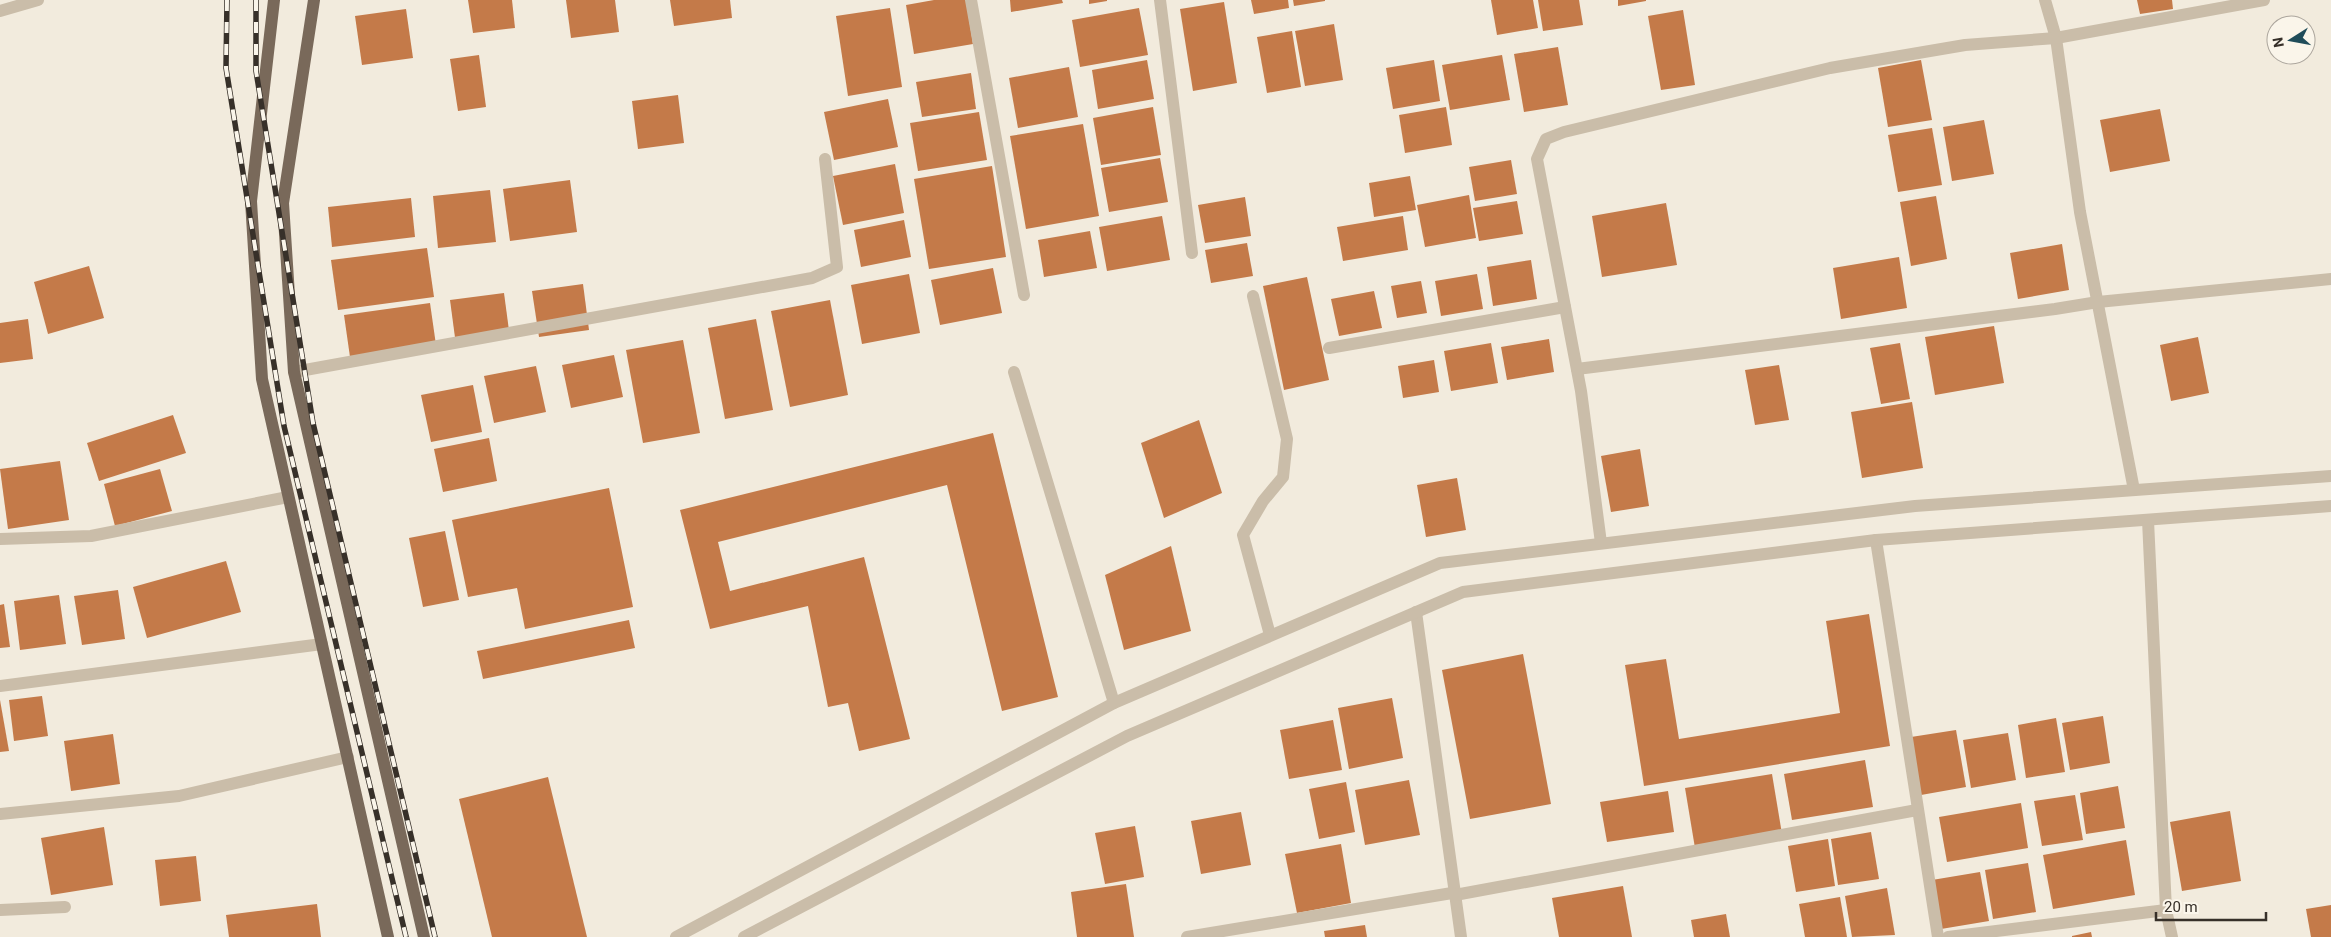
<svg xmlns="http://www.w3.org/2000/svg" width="2331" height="937" font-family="Roboto,sans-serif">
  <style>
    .building { fill: #c47a49 }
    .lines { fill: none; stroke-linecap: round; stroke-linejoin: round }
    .minor { stroke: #cabda9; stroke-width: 12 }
    .major { stroke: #79695a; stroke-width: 12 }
    .rail-casing { stroke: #373029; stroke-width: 5.5 }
    .rail { stroke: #faf5ea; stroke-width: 4; stroke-dasharray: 11; stroke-linecap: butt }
  </style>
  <rect width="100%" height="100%" fill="#f2ebdd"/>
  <g class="building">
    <polygon points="468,0 512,0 515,28 473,33"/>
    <polygon points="566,0 615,0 619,32 571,38"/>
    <polygon points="670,0 730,0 732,18 674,26"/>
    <polygon points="934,0 966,0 973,44 914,54 906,5"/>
    <polygon points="1010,0 1062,0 1063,3 1011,12"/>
    <polygon points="1089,0 1107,0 1107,1 1089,4"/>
    <polygon points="1251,0 1288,0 1289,8 1254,14"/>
    <polygon points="1293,0 1325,0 1325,1 1294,6"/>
    <polygon points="1491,0 1533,0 1538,28 1497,35"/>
    <polygon points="1538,0 1579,0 1583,25 1543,31"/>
    <polygon points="1618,0 1646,0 1646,1 1618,6"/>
    <polygon points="2137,0 2172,0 2173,9 2140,14"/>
    <polygon points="1224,2 1237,83 1193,91 1180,9"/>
    <polygon points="890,8 902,87 848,96 836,16"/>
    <polygon points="1139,8 1148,55 1080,67 1072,20"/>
    <polygon points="406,9 413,58 362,65 355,16"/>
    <polygon points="1683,10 1695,85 1661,90 1648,16"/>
    <polygon points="1334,24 1343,80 1305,86 1295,31"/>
    <polygon points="1292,31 1301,87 1267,93 1257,37"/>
    <polygon points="1558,47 1568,105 1524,112 1514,54"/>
    <polygon points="479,55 486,107 458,111 450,59"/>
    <polygon points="1502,55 1510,100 1450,110 1442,65"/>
    <polygon points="1147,60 1154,99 1098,109 1092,70"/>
    <polygon points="1434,60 1440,101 1393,109 1386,68"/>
    <polygon points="1921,60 1932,120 1888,127 1878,68"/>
    <polygon points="1069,67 1078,117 1018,128 1009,78"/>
    <polygon points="971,73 976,109 922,117 916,82"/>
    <polygon points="678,95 684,143 638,149 632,101"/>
    <polygon points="888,99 898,147 834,160 824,112"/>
    <polygon points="1153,107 1161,155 1101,165 1093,118"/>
    <polygon points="1446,107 1452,145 1405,153 1399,115"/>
    <polygon points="2160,109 2170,161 2110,172 2100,120"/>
    <polygon points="979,112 987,160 918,171 910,123"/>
    <polygon points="1984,120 1994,174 1952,181 1943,127"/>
    <polygon points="1083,124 1099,216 1026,229 1010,136"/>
    <polygon points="1932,128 1942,185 1898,192 1888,135"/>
    <polygon points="1160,158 1168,202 1109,212 1101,168"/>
    <polygon points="1511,160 1517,194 1475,201 1469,167"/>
    <polygon points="895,164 904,213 843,225 833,176"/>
    <polygon points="992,166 1006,257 929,269 914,179"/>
    <polygon points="1410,176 1416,210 1374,217 1369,183"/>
    <polygon points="570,180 577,232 510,241 503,189"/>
    <polygon points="490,190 496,242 438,248 433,196"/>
    <polygon points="1469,195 1476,238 1425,247 1417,205"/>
    <polygon points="1936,196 1947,259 1911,266 1900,202"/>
    <polygon points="1245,197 1251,236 1205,243 1198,205"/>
    <polygon points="411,198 415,237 332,247 328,207"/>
    <polygon points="1517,201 1523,234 1479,241 1473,208"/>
    <polygon points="1666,203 1677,265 1602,277 1592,216"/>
    <polygon points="1162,216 1170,260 1107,271 1099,227"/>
    <polygon points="1403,216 1408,250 1343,261 1337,227"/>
    <polygon points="904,220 911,257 861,267 854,230"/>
    <polygon points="1090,231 1097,268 1044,277 1038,240"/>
    <polygon points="1247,243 1253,276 1211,283 1205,250"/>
    <polygon points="2062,244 2069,290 2018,299 2010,253"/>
    <polygon points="427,248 434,297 338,310 331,260"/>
    <polygon points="1899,257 1907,308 1841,319 1833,268"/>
    <polygon points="1531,260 1537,299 1493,306 1487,267"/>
    <polygon points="89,266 104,318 48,334 34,282"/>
    <polygon points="993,268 1002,313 940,325 931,280"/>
    <polygon points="909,274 920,333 862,344 851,285"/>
    <polygon points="1477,274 1483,309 1441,316 1435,281"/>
    <polygon points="1307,277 1329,380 1284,390 1263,286"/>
    <polygon points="1421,281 1427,313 1397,318 1391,286"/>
    <polygon points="583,284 589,330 539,337 532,291"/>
    <polygon points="1374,291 1382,328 1339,336 1331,299"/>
    <polygon points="504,293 510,338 456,345 450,300"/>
    <polygon points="830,300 848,395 790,407 771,311"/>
    <polygon points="430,303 436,345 350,357 344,315"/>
    <polygon points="28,319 33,359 0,363 0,323"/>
    <polygon points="756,319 773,410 725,419 708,328"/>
    <polygon points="1994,326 2004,383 1935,395 1925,337"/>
    <polygon points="2198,337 2209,393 2171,401 2160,345"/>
    <polygon points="1549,339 1554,372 1507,380 1501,347"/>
    <polygon points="683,340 700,433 643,443 626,350"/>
    <polygon points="1491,343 1498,383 1451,391 1444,351"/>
    <polygon points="1900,343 1910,399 1881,404 1870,348"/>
    <polygon points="614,355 623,397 571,408 562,365"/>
    <polygon points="1434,360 1439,392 1403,398 1398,366"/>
    <polygon points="1779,365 1789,420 1755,425 1745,370"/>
    <polygon points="536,366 546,412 494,423 484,376"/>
    <polygon points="473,385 482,432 431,442 421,395"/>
    <polygon points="1912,402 1923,468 1862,478 1851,412"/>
    <polygon points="173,415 186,453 99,481 87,443"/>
    <polygon points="1199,420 1222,493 1164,518 1141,443"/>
    <polygon points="993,433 1058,697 1002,711 947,485 718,542 730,591 864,557 910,739 859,751 848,703 828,707 808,606 710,629 680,510"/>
    <polygon points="489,438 497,481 443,492 434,449"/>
    <polygon points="1640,449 1649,506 1611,512 1601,456"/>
    <polygon points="60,461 69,520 8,529 0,469"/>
    <polygon points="160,469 172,511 115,526 104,484"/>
    <polygon points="1457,478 1466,530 1426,537 1417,485"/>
    <polygon points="609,488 633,607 525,629 517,588 468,597 452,520"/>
    <polygon points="445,531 459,600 423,607 409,538"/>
    <polygon points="1171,546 1191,631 1124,650 1105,575"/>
    <polygon points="226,561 241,612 147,638 133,587"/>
    <polygon points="118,590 125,639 82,645 74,596"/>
    <polygon points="59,595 66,644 20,650 14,601"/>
    <polygon points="4,604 10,647 0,648 0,605"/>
    <polygon points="1869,614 1890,746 1644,786 1625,665 1666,659 1679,739 1840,713 1826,621"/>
    <polygon points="629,620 635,648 483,679 477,651"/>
    <polygon points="1523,654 1551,804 1470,819 1442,670"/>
    <polygon points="42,696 48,736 14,741 9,700"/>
    <polygon points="1392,698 1403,758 1349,769 1338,708"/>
    <polygon points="0,700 9,751 0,752"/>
    <polygon points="2103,716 2110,763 2070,770 2062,723"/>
    <polygon points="2056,718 2065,772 2026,778 2018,725"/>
    <polygon points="1333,720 1342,770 1289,779 1280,730"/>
    <polygon points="1956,730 1966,787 1921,795 1911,737"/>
    <polygon points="2008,733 2016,780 1971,788 1963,740"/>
    <polygon points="113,734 120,784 71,791 64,741"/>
    <polygon points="1865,760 1873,807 1792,820 1784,774"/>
    <polygon points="1772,774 1782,834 1695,848 1685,788"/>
    <polygon points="548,777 587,937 492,937 459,799"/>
    <polygon points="1409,780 1420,835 1365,845 1355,790"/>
    <polygon points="1346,782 1355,832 1319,839 1309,789"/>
    <polygon points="2118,786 2125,828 2086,834 2080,793"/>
    <polygon points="1668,791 1674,832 1607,842 1600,802"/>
    <polygon points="2075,795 2083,840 2042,846 2034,801"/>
    <polygon points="2021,803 2028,848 1947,862 1939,817"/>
    <polygon points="2230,811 2241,881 2182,891 2170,822"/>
    <polygon points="1241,812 1251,865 1201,874 1191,821"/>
    <polygon points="1135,826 1144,877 1105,884 1095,833"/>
    <polygon points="104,827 113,885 51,895 41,838"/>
    <polygon points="1871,832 1879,879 1838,885 1831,839"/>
    <polygon points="1828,839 1835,886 1796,892 1788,846"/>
    <polygon points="2126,840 2135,895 2053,909 2043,855"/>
    <polygon points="1341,844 1351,903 1297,913 1285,854"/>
    <polygon points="196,856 201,901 160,906 155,860"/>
    <polygon points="2028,863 2036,912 1993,919 1985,870"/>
    <polygon points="1980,872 1989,921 1941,929 1932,880"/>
    <polygon points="1126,884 1134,937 1077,937 1071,892"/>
    <polygon points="1623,886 1632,937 1559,937 1552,898"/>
    <polygon points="1887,888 1895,935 1852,937 1845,896"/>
    <polygon points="1840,897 1847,937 1805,937 1799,904"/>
    <polygon points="317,904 321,937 229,937 226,915"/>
    <polygon points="2331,905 2331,937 2311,937 2306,909"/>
    <polygon points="1726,914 1730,937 1694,937 1691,920"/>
    <polygon points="1365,925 1367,937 1325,937 1324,931"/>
    <polygon points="2091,932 2092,937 2072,937 2072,936"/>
  </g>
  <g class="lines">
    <g class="minor">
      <polyline points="971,0 1024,295"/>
      <polyline points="1160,0 1192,253"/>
      <polyline points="2045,0 2056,38 2080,212 2134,490"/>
      <polyline points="0,11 38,0"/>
      <polyline points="1253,296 1287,439 1283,477 1263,501 1243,535 1270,635"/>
      <polyline points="1329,348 1565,307"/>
      <polyline points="1577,369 2055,309 2098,302 2331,279"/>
      <polyline points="294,372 812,278 837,267 825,159"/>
      <polyline points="1014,372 1114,703"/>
      <polyline points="2148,520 2166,910 2172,937"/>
      <polyline points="0,539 91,536 288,497"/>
      <polyline points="1876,540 1938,937"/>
      <polyline points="1601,543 1581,391 1537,159 1546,139 1564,132 1830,68 1965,45 2056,38 2264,0"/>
      <polyline points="1416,612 1461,937"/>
      <polyline points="0,686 322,644"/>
      <polyline points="0,814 179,796 348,757"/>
      <polyline points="0,910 65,907"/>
      <polyline points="676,937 1114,703 1440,563 1915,506 2331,476"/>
      <polyline points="744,937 1127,736 1463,592 1876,540 2331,506"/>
      <polyline points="1187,937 1452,893 1455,895 1917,810"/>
      <polyline points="1948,937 2166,910"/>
    </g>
    <g class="major">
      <polyline points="274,0 251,201 262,379 388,937"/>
      <polyline points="314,0 283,203 294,372 424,937"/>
    </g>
    <defs>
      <g id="rail">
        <polyline points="227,0 226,68 284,426 406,937"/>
        <polyline points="256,0 256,71 313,423 435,937"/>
      </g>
    </defs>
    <use href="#rail" class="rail-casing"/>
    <use href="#rail" class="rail"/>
  </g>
  <g transform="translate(2291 40) rotate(259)"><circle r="24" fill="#faf5ea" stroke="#aca69d"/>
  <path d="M0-4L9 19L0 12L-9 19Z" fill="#1f4c59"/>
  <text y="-8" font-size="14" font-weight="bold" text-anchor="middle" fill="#373029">N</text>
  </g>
  <path d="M2156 912v8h110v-8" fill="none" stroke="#373029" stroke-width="2.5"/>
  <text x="2164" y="912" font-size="15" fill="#373029" stroke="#faf5ea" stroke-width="4" paint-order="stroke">20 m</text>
</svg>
